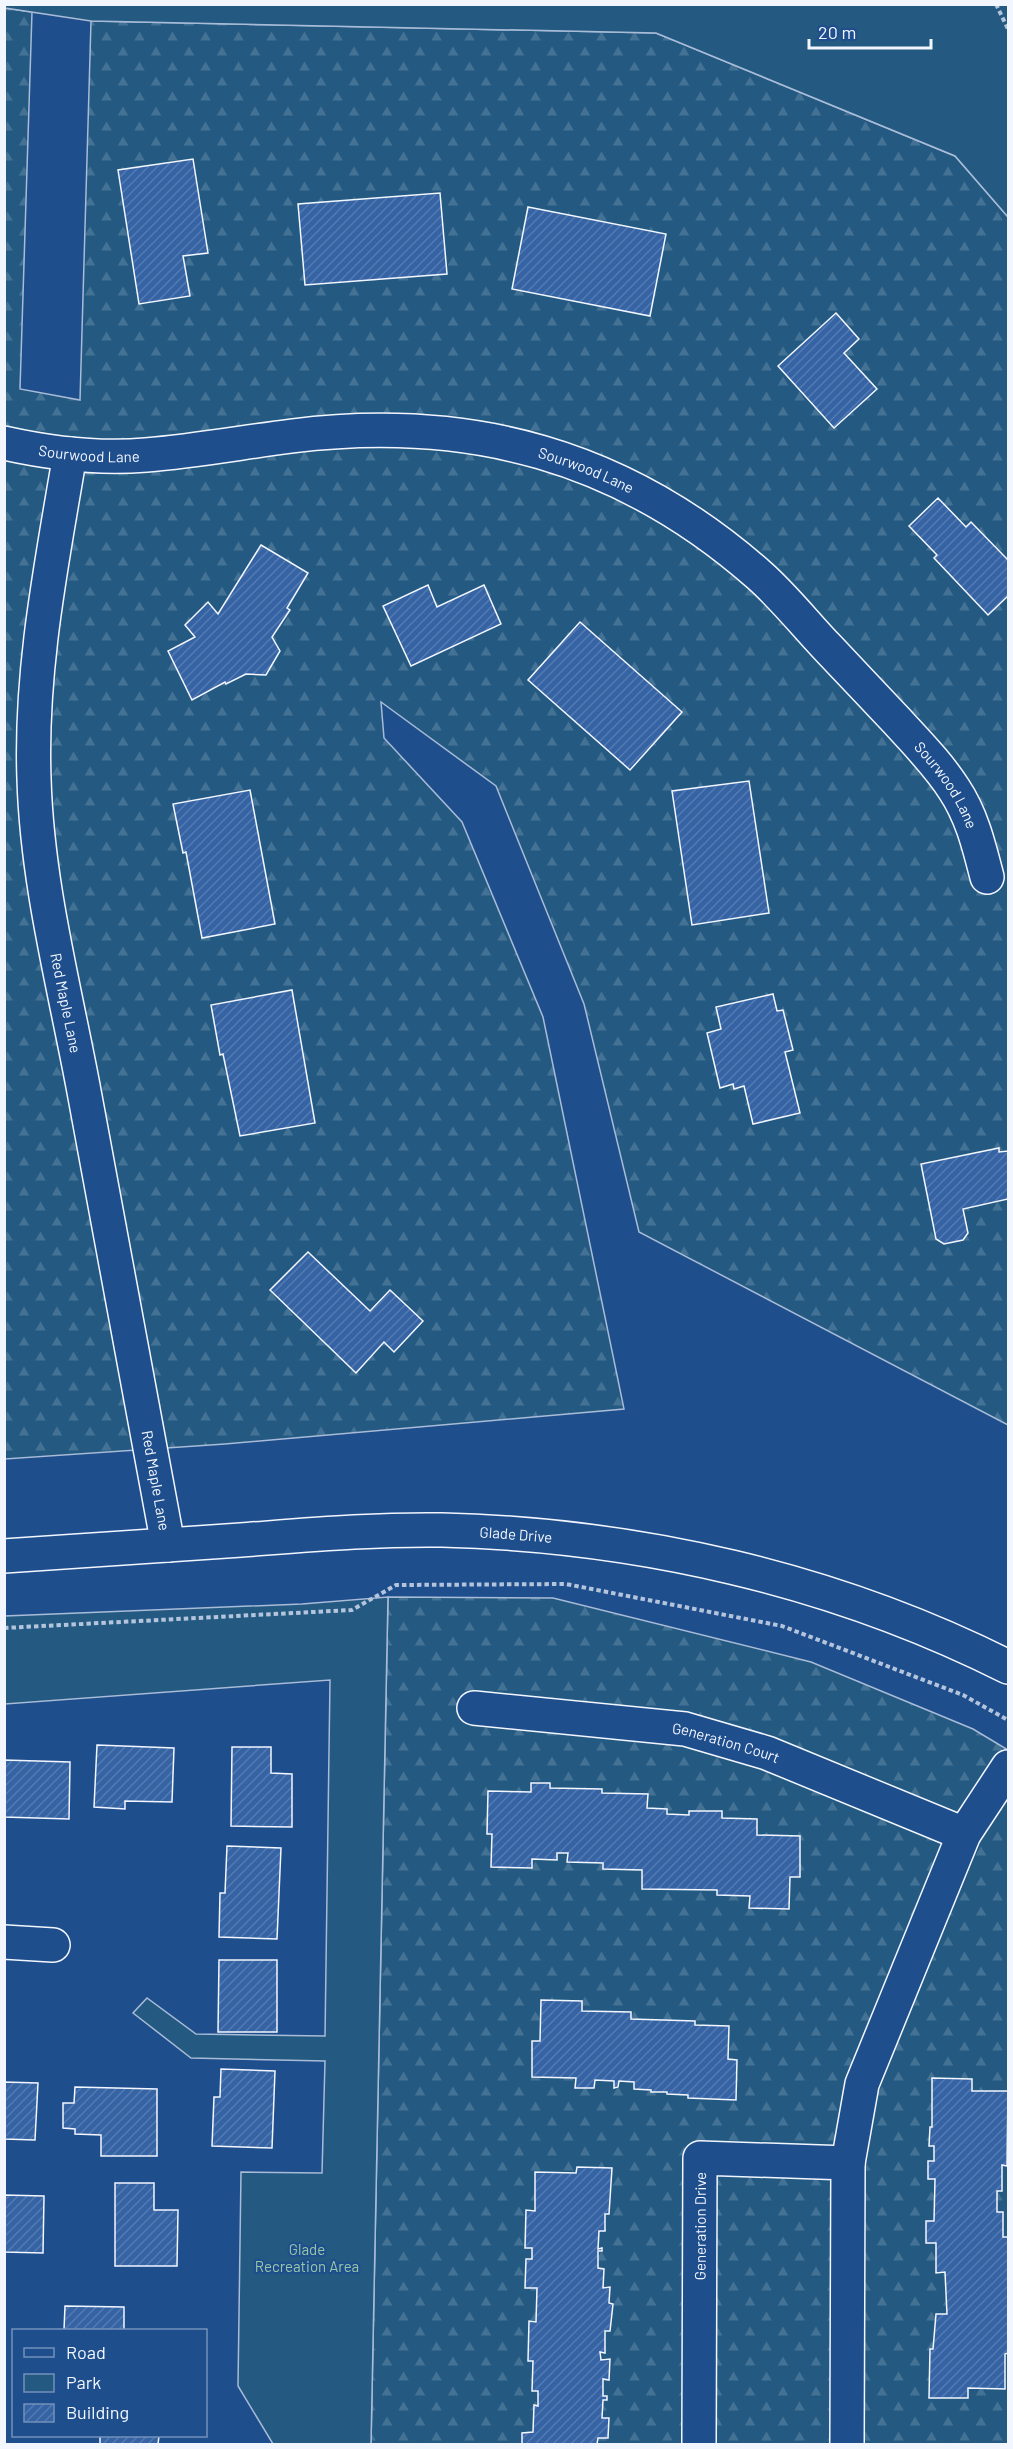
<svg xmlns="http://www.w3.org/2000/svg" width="1013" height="2449" font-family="Barlow,sans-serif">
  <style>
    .forest { fill: url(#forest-firs); stroke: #a8bbd7; stroke-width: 1.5 }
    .green { fill: #245a82; stroke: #a8bbd7; stroke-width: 1.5 }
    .building { fill: url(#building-hatch); stroke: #f2f6ff; stroke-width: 1.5 }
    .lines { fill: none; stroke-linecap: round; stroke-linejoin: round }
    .minor-casing { stroke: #f2f6ff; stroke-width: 36 }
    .path { stroke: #b3c4dc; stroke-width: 4; stroke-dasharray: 4.5 3; stroke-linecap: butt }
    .minor { stroke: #1f4e8c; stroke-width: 33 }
    .labels { text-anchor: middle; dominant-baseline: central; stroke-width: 4.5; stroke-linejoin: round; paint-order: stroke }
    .street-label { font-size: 15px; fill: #f2f6ff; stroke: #1f4e8c }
    .park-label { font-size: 15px; fill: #97c8a6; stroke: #1f4e8c }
  </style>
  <defs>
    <pattern id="forest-firs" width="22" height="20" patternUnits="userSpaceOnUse" patternTransform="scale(1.5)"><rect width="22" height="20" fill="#245a82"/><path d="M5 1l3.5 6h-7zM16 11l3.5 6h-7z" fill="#447295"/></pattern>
    <pattern id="building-hatch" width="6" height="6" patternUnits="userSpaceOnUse" patternTransform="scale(1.5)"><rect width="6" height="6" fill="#3563a3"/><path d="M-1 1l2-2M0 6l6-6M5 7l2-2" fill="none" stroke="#537ab1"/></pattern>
  </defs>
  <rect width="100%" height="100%" fill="#1f4e8c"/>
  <g class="forest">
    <polygon points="5,8 32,12 20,389 80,400 91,21 656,33 955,156 1008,217 1008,1425 639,1232 584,1004 496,786 381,702 384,738 462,822 543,1017 624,1409 225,1444 5,1459"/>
    <polygon points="388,1597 553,1598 811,1662 973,1729 1008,1750 1008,2444 371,2444"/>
  </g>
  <g class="green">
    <polygon points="5,4 1008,5 1008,217 955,156 656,33 91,21 5,8"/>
    <polygon points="388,1597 371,2444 273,2444 238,2386 241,2172 322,2173 325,2061 191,2058 133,2013 147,1998 196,2034 325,2036 330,1680 5,1704 5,1616 302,1604"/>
  </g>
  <g class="building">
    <polygon points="193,159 208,253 183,256 190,296 139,304 118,170"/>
    <polygon points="440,193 447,274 305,285 298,204"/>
    <polygon points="528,207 666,234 650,316 512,289"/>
    <polygon points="836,313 859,339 844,353 877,389 834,428 778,366"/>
    <polygon points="938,498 966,527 971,522 1008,560 1008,596 988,615 934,558 937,555 909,526"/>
    <polygon points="261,545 308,573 287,608 290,610 272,637 280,651 266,675 246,674 226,684 225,682 192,700 168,651 195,637 185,625 208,602 218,614"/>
    <polygon points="428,585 437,607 484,585 501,624 411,666 383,606"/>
    <polygon points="580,622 682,712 630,770 528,680"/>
    <polygon points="749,781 769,913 692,925 672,791"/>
    <polygon points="250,790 275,924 202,938 186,852 183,853 173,804"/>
    <polygon points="292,990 315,1123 240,1136 223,1054 220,1055 211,1005"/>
    <polygon points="773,994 777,1011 783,1010 793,1050 785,1052 800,1113 753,1124 744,1086 734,1089 733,1084 720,1088 707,1033 721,1029 716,1007"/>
    <polygon points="999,1148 999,1152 1008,1151 1008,1199 963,1209 968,1233 963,1240 944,1244 936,1239 921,1164"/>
    <polygon points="308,1252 370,1311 390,1290 423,1321 394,1352 384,1342 356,1373 270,1290"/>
    <polygon points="97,1745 174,1748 172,1802 125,1801 125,1809 94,1807"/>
    <polygon points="232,1747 271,1747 271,1773 292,1774 292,1827 231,1826"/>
    <polygon points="4,1760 70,1762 69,1819 4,1817"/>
    <polygon points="531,1783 550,1783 550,1788 602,1789 602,1793 648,1794 647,1808 667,1809 667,1814 689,1815 689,1811 722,1811 722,1818 757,1819 757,1835 800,1836 800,1877 790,1877 789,1909 749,1908 750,1896 717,1895 717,1890 642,1889 642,1870 603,1869 603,1863 567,1862 568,1853 557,1853 557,1860 532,1859 532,1868 491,1867 492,1834 487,1834 488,1791 531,1792"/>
    <polygon points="227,1846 281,1848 277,1939 219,1937 220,1893 225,1893"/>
    <polygon points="219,1960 277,1960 277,2032 218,2032"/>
    <polygon points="541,2000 582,2001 582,2011 631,2012 631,2019 695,2021 695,2025 729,2026 728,2059 737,2060 736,2100 688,2098 688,2095 667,2094 667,2092 651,2092 651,2090 634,2089 634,2082 619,2081 618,2087 614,2088 614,2081 595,2080 594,2088 575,2088 576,2078 532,2077 532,2041 540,2041"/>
    <polygon points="221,2069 275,2071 272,2148 212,2146 214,2097 220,2097"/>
    <polygon points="932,2078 972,2079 972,2091 1008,2091 1007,2166 1002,2165 1002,2191 997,2191 997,2212 1003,2212 1003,2237 1008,2237 1008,2353 1005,2354 1005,2389 968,2388 968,2398 929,2398 930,2349 933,2349 936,2314 947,2314 945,2272 936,2273 936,2243 926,2243 926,2221 934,2221 935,2179 928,2179 928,2161 934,2161 934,2146 929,2146 930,2127 932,2127"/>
    <polygon points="4,2082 38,2083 35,2140 4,2139"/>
    <polygon points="75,2087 157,2089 157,2156 101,2156 101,2135 75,2134 75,2129 63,2128 63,2103 74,2103"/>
    <polygon points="577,2167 612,2168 609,2214 605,2214 605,2231 599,2231 598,2249 602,2248 602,2251 598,2251 598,2268 604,2269 603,2288 610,2287 609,2303 613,2304 610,2331 605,2331 605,2353 600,2352 601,2360 610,2359 609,2380 603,2379 603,2396 607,2396 607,2400 603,2400 602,2418 609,2418 608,2438 598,2438 597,2444 522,2444 522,2433 533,2432 534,2405 538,2406 538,2391 532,2391 533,2361 528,2361 529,2321 536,2322 537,2288 525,2288 526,2259 532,2259 532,2248 525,2248 526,2210 535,2211 535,2172 576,2173"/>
    <polygon points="115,2183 154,2183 154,2210 178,2210 177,2266 115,2266"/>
    <polygon points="4,2195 44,2196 43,2253 4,2252"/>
    <polygon points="65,2306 124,2307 124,2330 64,2330"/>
    <polygon points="100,2436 159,2436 158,2444 100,2444"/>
  </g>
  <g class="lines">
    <defs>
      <g id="minor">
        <path id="s1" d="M4 443C49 453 100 459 146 455 195 451 244 442 292 436 470 414 623 455 759 575 784 597 805 624 828 648 851 672 874 697 897 721 917 743 938 764 954 789 972 816 979 846 987 877"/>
        <path id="s2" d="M70 454C52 562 30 669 34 779 37 883 64 985 83 1086 112 1239 141 1392 168 1545"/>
        <path id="s3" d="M4 1556C83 1551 162 1546 241 1540 308 1535 375 1529 442 1530 638 1535 833 1579 1008 1667"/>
        <path id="s4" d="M474 1708 685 1729 767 1753 964 1834"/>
        <polyline points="4,1942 53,1945"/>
        <polyline points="848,2163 862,2084 964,1834 1008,1767"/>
        <path id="s5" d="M699 2444 700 2158 848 2163 847 2444"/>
      </g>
    </defs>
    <use href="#minor" class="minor-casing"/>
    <g class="path">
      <polyline points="996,4 1008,29"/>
      <polyline points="4,1628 352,1610 396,1585 566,1584 782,1626 963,1695 1008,1720"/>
    </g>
    <use href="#minor" class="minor"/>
  </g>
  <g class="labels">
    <g class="street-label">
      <text stroke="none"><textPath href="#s1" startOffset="86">Sourwood Lane</textPath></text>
      <text stroke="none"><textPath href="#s1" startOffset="590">Sourwood Lane</textPath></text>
      <text stroke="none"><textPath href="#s1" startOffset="1076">Sourwood Lane</textPath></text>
      <text stroke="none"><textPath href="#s2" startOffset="554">Red Maple Lane</textPath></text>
      <text stroke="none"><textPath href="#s2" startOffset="1040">Red Maple Lane</textPath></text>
      <text stroke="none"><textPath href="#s3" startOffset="513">Glade Drive</textPath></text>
      <text stroke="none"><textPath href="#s4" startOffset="255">Generation Court</textPath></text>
      <text stroke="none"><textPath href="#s5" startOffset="218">Generation Drive</textPath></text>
    </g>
    <g class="park-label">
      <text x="307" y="2249">Glade<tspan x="307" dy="17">Recreation Area</tspan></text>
    </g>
  </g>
  <rect width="1013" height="2449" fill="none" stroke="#f2f6ff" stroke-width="12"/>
  <rect x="12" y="2329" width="195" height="108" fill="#1f4e8c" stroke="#7391ba" stroke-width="1.5"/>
  <rect x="24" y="2348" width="30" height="9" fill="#1f4e8c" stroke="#7391ba" stroke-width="1.5"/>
  <text x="66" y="2359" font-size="18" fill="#f2f6ff">Road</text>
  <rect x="24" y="2374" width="30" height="18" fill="#245a82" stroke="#7391ba" stroke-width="1.5"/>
  <text x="66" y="2389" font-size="18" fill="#f2f6ff">Park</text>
  <rect x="24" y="2404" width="30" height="18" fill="url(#building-hatch)" stroke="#7391ba" stroke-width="1.5"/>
  <text x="66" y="2419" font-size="18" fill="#f2f6ff">Building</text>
  <path d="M809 39v9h122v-9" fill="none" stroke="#f2f6ff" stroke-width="3"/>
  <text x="818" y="39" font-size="18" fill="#f2f6ff" stroke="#1f4e8c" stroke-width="4.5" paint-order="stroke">20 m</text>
</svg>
